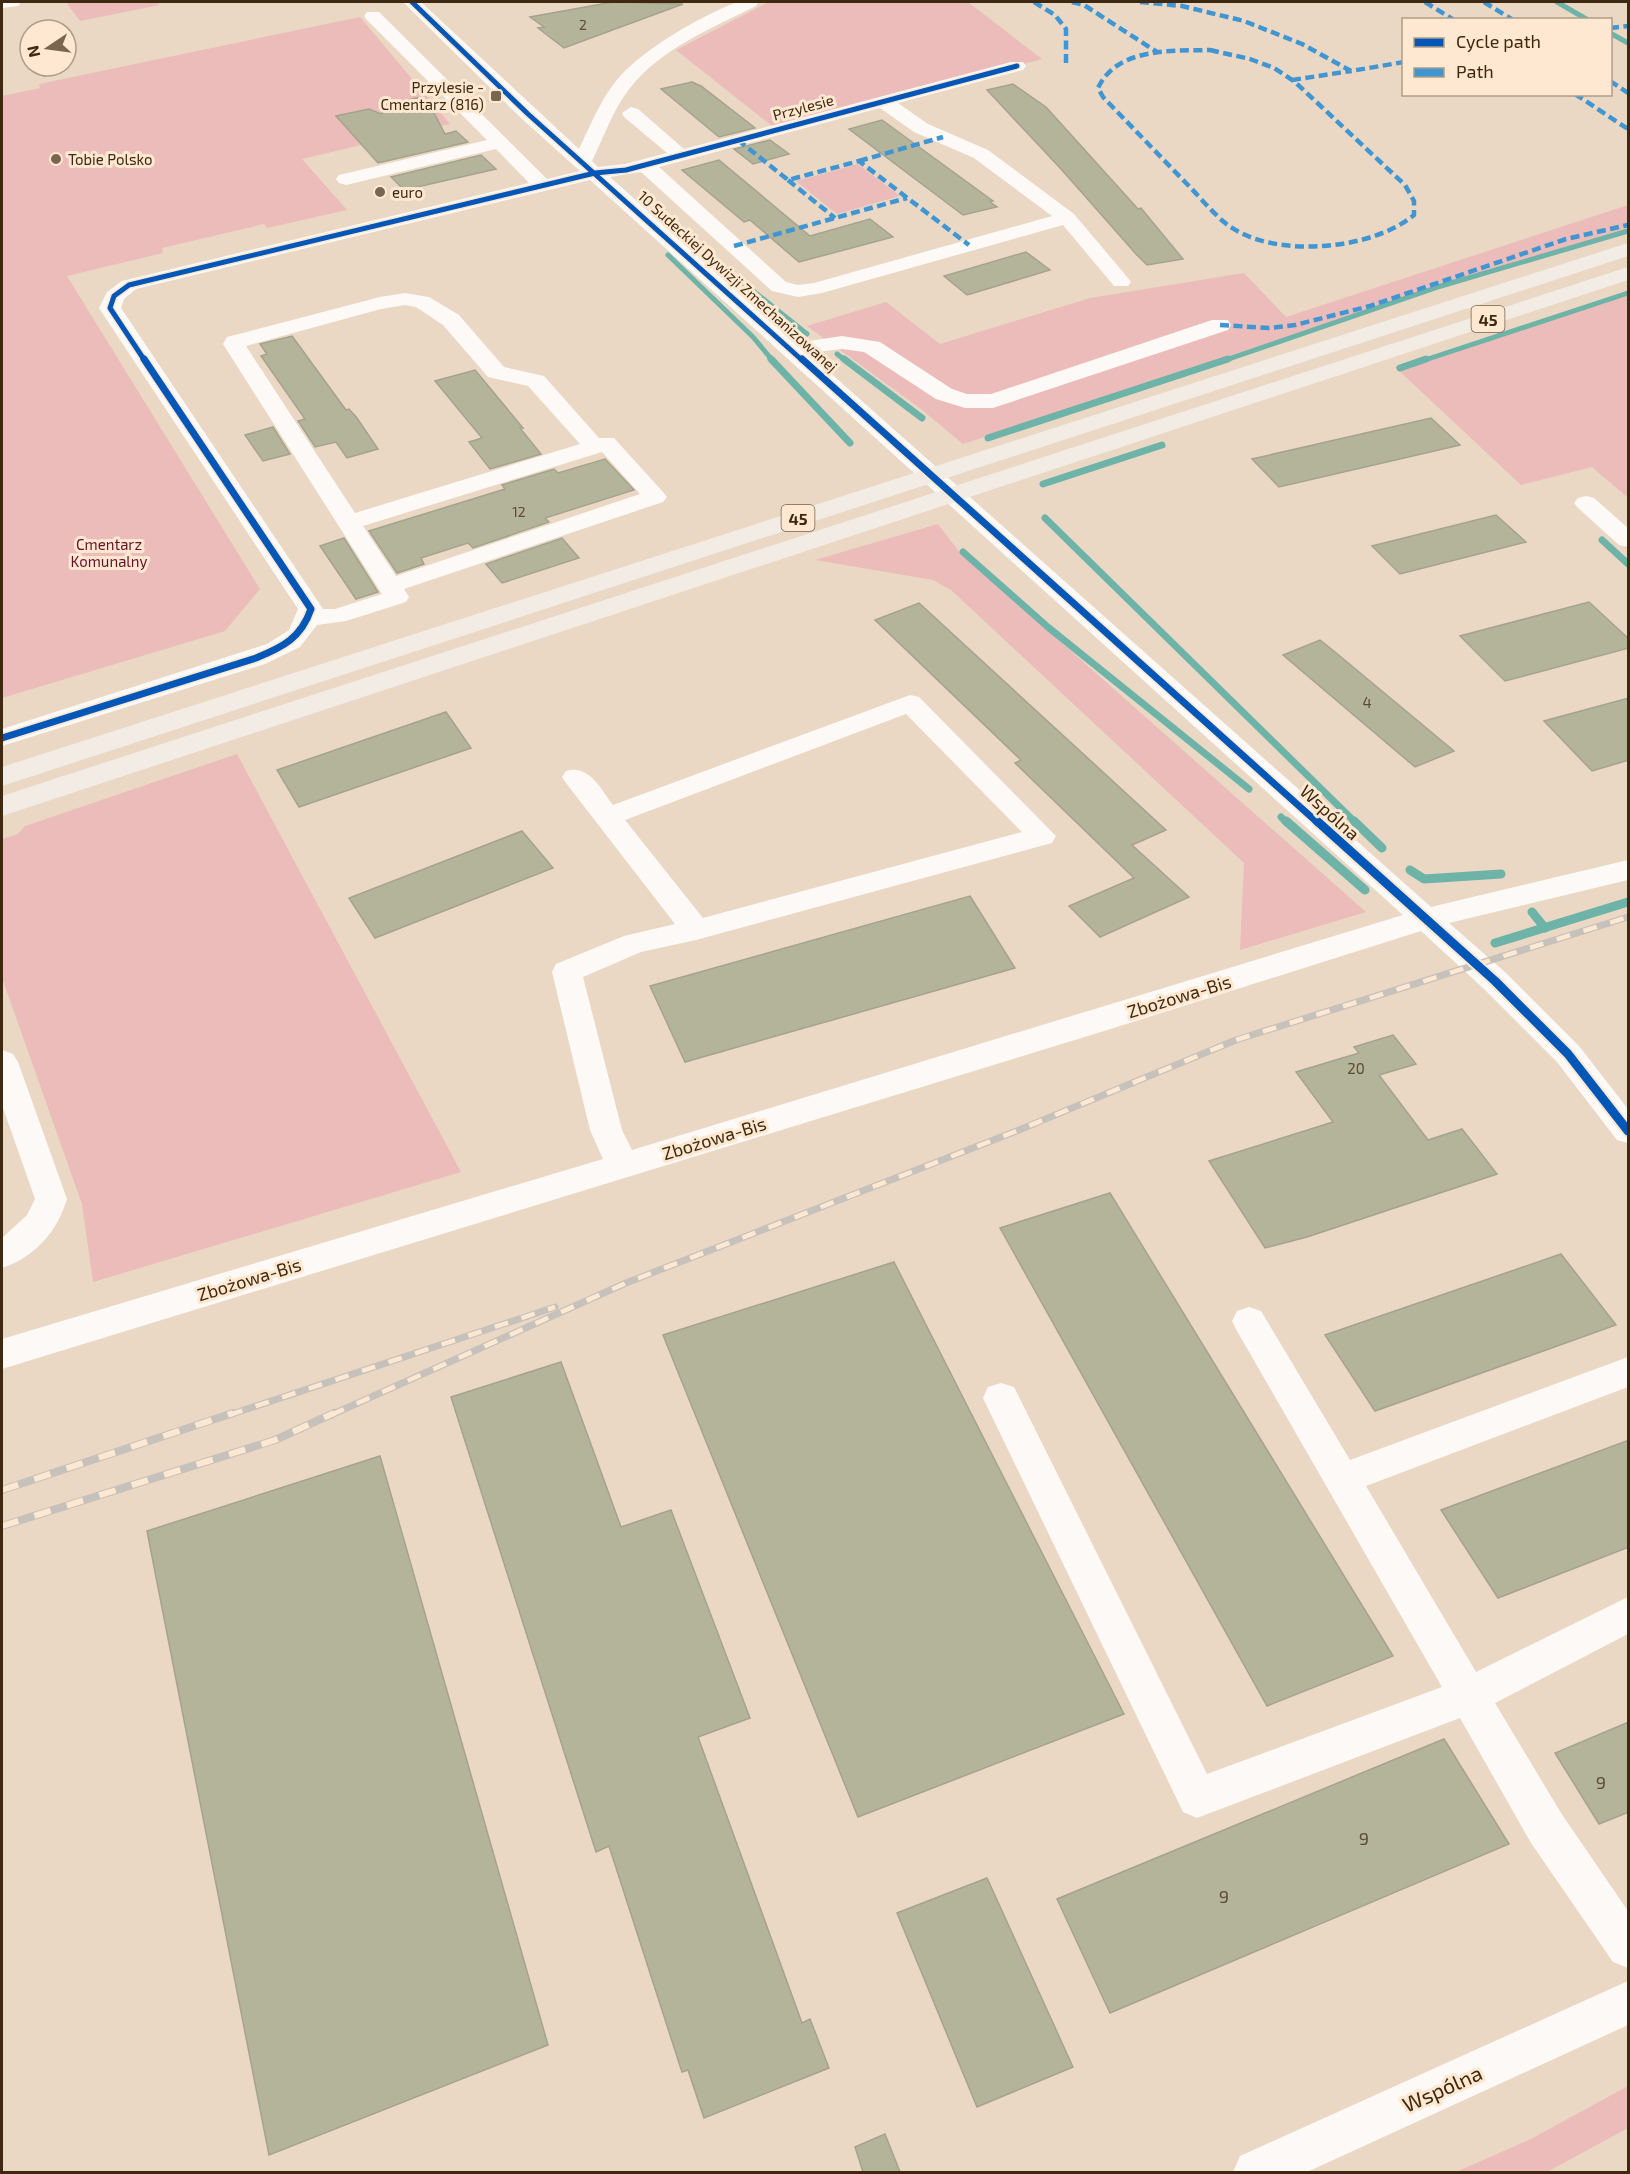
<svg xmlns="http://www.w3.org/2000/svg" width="1630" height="2174" font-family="'Exo 2',sans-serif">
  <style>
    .green { fill: #ebbcb9 }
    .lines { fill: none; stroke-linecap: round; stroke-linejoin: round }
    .stream-far2 { stroke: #6db3a8; stroke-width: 5 }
    .stream-far1 { stroke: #6db3a8; stroke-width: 7 }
    .stream { stroke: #6db3a8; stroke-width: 9 }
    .building { fill: #b4b49b; stroke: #a5a38d; stroke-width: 1.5 }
    .minor { fill: #fcf9f6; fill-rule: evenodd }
    .major { fill: #f2ece5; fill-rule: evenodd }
    .rail-far1-casing { stroke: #c6c1bb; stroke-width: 7 }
    .rail-casing { stroke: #c6c1bb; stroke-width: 8 }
    .rail-far1 { stroke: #fee8d1; stroke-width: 4.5; stroke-dasharray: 14; stroke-linecap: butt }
    .rail { stroke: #fee8d1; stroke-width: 6; stroke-dasharray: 17; stroke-linecap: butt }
    .quiet { stroke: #3f96d3; stroke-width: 4.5; stroke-dasharray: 9 4.5; stroke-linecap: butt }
    .cycleway-far2-casing { stroke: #fee8d1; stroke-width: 8 }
    .cycleway-far1-casing { stroke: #fee8d1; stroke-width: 10 }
    .cycleway-casing { stroke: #fee8d1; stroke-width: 13 }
    .cycleway-far2 { stroke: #0057b8; stroke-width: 5 }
    .cycleway-far1 { stroke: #0057b8; stroke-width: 7 }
    .cycleway { stroke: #0057b8; stroke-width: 9 }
    .poi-dot { fill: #7a664f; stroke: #fee8d1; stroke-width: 2 }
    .labels { text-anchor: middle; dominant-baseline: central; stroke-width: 6; stroke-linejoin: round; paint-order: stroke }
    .far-number-label { font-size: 14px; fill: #5c4c33 }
    .far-poi-label { font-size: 15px; fill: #3e2910; stroke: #fee8d1; text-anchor: start }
    .far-street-label { font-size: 15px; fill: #3e2910; stroke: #fee8d1 }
    .far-park-label { font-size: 15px; fill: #67102b; stroke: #fee8d1 }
    .number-label { font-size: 15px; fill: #5c4c33 }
    .shield { fill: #fee8d1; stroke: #78624a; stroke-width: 1.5 }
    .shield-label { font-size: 16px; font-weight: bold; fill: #3e2910 }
    .street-label { font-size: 18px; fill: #3e2910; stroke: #fee8d1 }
    .near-number-label { font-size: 18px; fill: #5c4c33 }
    .near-street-label { font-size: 21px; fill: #3e2910; stroke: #fee8d1 }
  </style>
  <rect width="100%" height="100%" fill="#ead8c5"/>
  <g class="green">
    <polygon points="66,2 157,2 160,5 80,21"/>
    <polygon points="769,2 968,2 1042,59 777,130 676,50"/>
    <polygon points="360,17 450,124 302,159 347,210 267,228 264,224 162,248 163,253 67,276 260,589 225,631 2,698 2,96 40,88 39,84"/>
    <polygon points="858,164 900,196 837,214 796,181"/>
    <polygon points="1628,205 1628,230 1385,306 963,444 921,409 807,326 886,302 940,344 1090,298 1244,273 1286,317"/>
    <polygon points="1628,294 1628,498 1592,467 1521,485 1395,367"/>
    <polygon points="938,524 960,553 1366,912 1240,950 1244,863 951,590 933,580 815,560"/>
    <polygon points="237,754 461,1172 93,1282 82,1204 2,978 2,839 18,834 25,826"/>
    <polygon points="1628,2086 1628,2128 1547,2172 1456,2172 1529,2140"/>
  </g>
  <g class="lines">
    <g class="stream-far2">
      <polyline points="1557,2 1588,20"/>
      <polyline points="1610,33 1628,43"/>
      <polyline points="697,246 807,334"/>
      <polyline points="668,255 753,337 773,361"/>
      <polyline points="837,354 846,361"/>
      <polyline points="1223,361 1441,286 1628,231"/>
      <polyline points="1422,361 1628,293"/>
    </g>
    <g class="stream-far1">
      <polyline points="771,359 850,443"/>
      <polyline points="844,359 922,418"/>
      <polyline points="1400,368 1426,359"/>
      <polyline points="988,438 1228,359"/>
      <polyline points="1043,484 1162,445"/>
      <polyline points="1045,518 1356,823"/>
      <polyline points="1602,540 1628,564"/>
      <polyline points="963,552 1049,628 1249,789"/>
      <polyline points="1281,817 1287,823"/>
    </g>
    <g class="stream">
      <polyline points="1286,821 1365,890"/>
      <polyline points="1354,821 1382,848"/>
      <polyline points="1410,870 1424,879 1501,874"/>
      <polyline points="1532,912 1545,928"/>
      <polyline points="1495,943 1628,902"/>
    </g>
  </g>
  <g class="building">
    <polygon points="613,2 683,4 564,48 538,28 544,27 530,17"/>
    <polygon points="692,82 701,86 755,128 719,137 661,89"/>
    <polygon points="1013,84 1046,107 1138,209 1141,208 1183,259 1147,265 1136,254 1061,169 987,90"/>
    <polygon points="421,97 431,107 445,134 456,131 468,142 378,163 336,116 369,109 381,114 394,103"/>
    <polygon points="882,120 993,201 990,202 997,207 963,215 849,129"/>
    <polygon points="770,140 789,154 753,164 734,149"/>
    <polygon points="481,155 496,169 404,190 391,177"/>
    <polygon points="719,160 810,236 870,219 893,237 799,262 750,220 744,222 682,170"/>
    <polygon points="1026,252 1050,270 967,295 944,276"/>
    <polygon points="292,336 346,410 349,409 357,418 378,449 347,458 336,442 315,447 298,421 305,419 261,356 267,354 260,344"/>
    <polygon points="475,370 523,428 520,428 541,454 490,469 469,442 482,438 435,381"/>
    <polygon points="1431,418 1460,445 1279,487 1252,459"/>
    <polygon points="273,427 290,454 263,461 245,435"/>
    <polygon points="605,459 634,490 545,518 549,522 473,548 468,543 421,558 424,564 397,573 369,531 505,489 502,485 554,469 558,473"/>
    <polygon points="1496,515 1526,542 1400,574 1372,546"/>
    <polygon points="344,538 378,592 356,599 320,546"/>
    <polygon points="562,538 579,558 502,583 486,564"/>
    <polygon points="1589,602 1629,639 1629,648 1505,681 1460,636"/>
    <polygon points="919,603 1166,830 1132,845 1189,897 1100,937 1069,906 1134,878 1015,763 1021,760 875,620"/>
    <polygon points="1320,640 1335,652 1454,751 1415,767 1283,655"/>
    <polygon points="1629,698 1629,760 1592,771 1544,721"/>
    <polygon points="446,712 471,748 299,807 277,770"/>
    <polygon points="522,831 553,868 375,938 349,898"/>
    <polygon points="970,896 1015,968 685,1062 650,986"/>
    <polygon points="1393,1035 1416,1064 1379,1075 1428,1140 1462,1129 1497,1174 1307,1237 1265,1248 1209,1161 1333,1122 1296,1072 1359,1053 1354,1047"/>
    <polygon points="1110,1193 1393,1656 1267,1706 1000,1228"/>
    <polygon points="1561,1254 1616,1325 1375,1411 1325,1335"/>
    <polygon points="894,1262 1124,1714 858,1817 663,1335"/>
    <polygon points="561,1362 621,1527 671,1510 750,1718 698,1737 802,2023 810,2019 829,2068 704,2118 688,2070 682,2072 609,1846 596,1852 451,1397"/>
    <polygon points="1629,1440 1629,1547 1498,1598 1441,1510"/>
    <polygon points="380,1456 548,2045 269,2155 147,1531"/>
    <polygon points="1629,1722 1629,1812 1599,1824 1555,1753"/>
    <polygon points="1444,1739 1509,1844 1110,2013 1057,1899"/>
    <polygon points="987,1878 1073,2067 977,2107 897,1913"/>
    <polygon points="885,2134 900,2172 863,2172 855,2147"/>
  </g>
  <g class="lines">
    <g class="minor">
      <polygon points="2,2 21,2 18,6 2,8"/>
      <path d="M403 2H421L579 149C590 126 600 101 616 81 641 50 699 17 735 3 742 0 751 2 758 2L756 6C714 27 660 49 630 88 613 109 604 137 592 161L598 167 625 164 667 153 624 117 622 113 631 107 638 109 684 149 1011 62H1023L1026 66 1023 70 898 103 928 124 988 150 1074 214 1128 278 1131 282 1128 286H1114L1063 225 822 293 798 297 772 291 641 172 610 177 796 343 842 336 880 342 952 389 967 394H991L1212 320H1228L1231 325 1228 330 993 408H965L936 399 864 352 842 349 808 353 1431 907 1628 860V880L1449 923 1506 973 1579 1046 1628 1109V1143L1617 1140 1557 1062 1484 989 1421 931 1101 1032 2 1369V1339L603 1159 590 1130 552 972 556 964 624 936 675 924 566 783 562 777 566 771C589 764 600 788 613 805L910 695 919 697 1056 836 1052 843 696 940 641 952 583 977 622 1130 632 1150 1403 915 590 180 136 289 124 299 121 308 323 609H335L382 594 223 344 227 337 380 297 405 293 429 297 459 315 504 367 544 376 599 438H614L663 492 667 497 663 502 404 589 409 597 406 602 346 621 317 625 300 647 265 664 2 746V729L267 644 289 630 298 609 99 308 107 292 122 281 529 183 496 149 346 185 339 183 336 179 339 175 487 140 367 20 364 16 367 12H379L547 179 580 171 521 118ZM880 108 914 132 974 158 1052 216 814 283 798 285 786 282 659 167ZM405 305 416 307 443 325 488 377 528 386 580 444 355 513 246 346 381 309ZM602 452 640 494 396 576 363 526ZM906 714 1022 832 703 918 625 820Z"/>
      <polygon points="1586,496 1594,498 1628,528 1628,547 1619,545 1578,508 1574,503 1578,498"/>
      <path d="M2 1050 13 1054 18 1062 67 1199C57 1232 35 1257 2 1268V1238L27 1215 35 1199 2 1105Z"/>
      <polygon points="1249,1307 1261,1311 1350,1460 1628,1357 1628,1387 1366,1486 1476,1672 1628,1597 1628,1634 1495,1703 1561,1813 1628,1911 1628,1968 1613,1962 1531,1843 1460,1718 1197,1818 1183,1812 983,1398 988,1387 1001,1383 1014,1387 1207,1774 1442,1687 1237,1331 1232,1321 1237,1311"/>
      <polygon points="1628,1981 1628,2025 1307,2172 1233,2172 1240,2156"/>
    </g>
    <g class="major">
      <polygon points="1628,243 1628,256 2,786 2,767"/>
      <polygon points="1628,267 1628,280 2,816 2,796"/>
    </g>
    <defs>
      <g id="rail-far1">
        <polyline points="229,1415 555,1307"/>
        <polyline points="331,1415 626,1283 1014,1132 1236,1040 1628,917"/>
      </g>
      <g id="rail">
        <polyline points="2,1490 233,1413"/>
        <polyline points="2,1526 275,1440 334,1413"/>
      </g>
    </defs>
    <use href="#rail-far1" class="rail-far1-casing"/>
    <use href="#rail" class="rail-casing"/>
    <use href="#rail-far1" class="rail-far1"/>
    <use href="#rail" class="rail"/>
    <g class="quiet">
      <polyline points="1034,2 1055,15 1066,29 1066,64"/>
      <polyline points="1072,2 1084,5 1157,52"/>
      <polyline points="1140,2 1182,6 1244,21 1302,44 1351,71 1404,62"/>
      <polyline points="1425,2 1454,20"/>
      <polyline points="1484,2 1513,20"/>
      <polyline points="1610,28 1628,26"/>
      <path d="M1210 50 1250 59 1274 68 1295 82 1405 185 1414 201V215C1371 251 1269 260 1224 222 1210 210 1198 195 1186 183 1158 154 1131 126 1103 97L1098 88C1117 47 1172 51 1210 50Z"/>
      <polyline points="1292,80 1351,71"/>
      <polyline points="1610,81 1628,93"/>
      <polyline points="1575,94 1628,129"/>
      <polyline points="738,140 788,180 859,161 969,245"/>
      <polyline points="859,161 943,137"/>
      <polyline points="788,180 835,218"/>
      <polyline points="734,246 907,198"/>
      <polyline points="1220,325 1269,328 1295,325 1370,306 1566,239 1628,225"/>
    </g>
    <defs>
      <g id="cycleway-far2">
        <polyline points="412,2 528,114 803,361"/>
        <polyline points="145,361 110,308 114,296 129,285 595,173 626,170 1017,66"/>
      </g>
      <g id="cycleway-far1">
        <polyline points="802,359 1318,823"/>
        <path d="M2 738 256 658C283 647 301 638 311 609L144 359"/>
      </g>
      <polyline id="cycleway" points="1317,821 1495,981 1568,1054 1628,1131"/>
    </defs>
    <use href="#cycleway-far2" class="cycleway-far2-casing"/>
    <use href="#cycleway-far1" class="cycleway-far1-casing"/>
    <use href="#cycleway" class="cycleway-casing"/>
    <use href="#cycleway-far2" class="cycleway-far2"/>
    <use href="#cycleway-far1" class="cycleway-far1"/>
    <use href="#cycleway" class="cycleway"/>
  </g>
  <g class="poi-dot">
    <rect x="490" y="90" width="12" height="12" rx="3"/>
    <circle cx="56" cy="159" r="6"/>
    <circle cx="380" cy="192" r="6"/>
  </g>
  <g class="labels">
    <g class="far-number-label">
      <text x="583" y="24">2</text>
      <text x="519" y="511">12</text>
    </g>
    <g class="far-poi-label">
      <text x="484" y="87" text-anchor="end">Przylesie -<tspan x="484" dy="17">Cmentarz (816)</tspan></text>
      <text x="68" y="159">Tobie Polsko</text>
      <text x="392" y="192">euro</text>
    </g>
    <g class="far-street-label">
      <text transform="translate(803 107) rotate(-15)">Przylesie</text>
      <text transform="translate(738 281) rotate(42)">10 Sudeckiej Dywizji Zmechanizowanej</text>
    </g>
    <g class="far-park-label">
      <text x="109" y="544">Cmentarz<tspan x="109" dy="17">Komunalny</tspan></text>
    </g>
    <g class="number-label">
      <text x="1367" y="702">4</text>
      <text x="1356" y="1068">20</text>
    </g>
    <g class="shield">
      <rect x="1471.5" y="306" width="33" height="26" rx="4.5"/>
      <rect x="781.5" y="505" width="33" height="26" rx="4.5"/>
    </g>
    <g class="shield-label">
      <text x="1488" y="319">45</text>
      <text x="798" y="518">45</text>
    </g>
    <g class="street-label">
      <text transform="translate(1330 812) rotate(42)">Wspólna</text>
      <text transform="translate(1179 996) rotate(-17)">Zbożowa-Bis</text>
      <text transform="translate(714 1138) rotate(-17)">Zbożowa-Bis</text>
      <text transform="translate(249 1279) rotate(-17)">Zbożowa-Bis</text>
    </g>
    <g class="near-number-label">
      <text x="1601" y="1782">9</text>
      <text x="1364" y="1838">9</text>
      <text x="1224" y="1896">9</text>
    </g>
    <g class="near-street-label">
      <text transform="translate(1442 2088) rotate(-24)">Wspólna</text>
    </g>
  </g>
  <rect width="1630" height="2174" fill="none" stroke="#3e2910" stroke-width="6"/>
  <rect x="1402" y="18" width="210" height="78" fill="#fee8d1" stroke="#b19c84" stroke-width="1.5"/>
  <rect x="1414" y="38" width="30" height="9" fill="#0057b8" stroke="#b19c84" stroke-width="1.5"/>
  <text x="1456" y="48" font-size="18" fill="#3e2910">Cycle path</text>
  <rect x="1414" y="68" width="30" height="9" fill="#3f96d3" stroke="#b19c84" stroke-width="1.5"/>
  <text x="1456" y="78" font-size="18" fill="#3e2910">Path</text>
  <g transform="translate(48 48) rotate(257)"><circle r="28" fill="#fee8d1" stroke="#b19c84" stroke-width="1.5"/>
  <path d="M0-4.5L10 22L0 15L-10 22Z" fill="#7a664f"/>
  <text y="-9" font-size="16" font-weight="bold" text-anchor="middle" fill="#3e2910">N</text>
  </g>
</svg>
